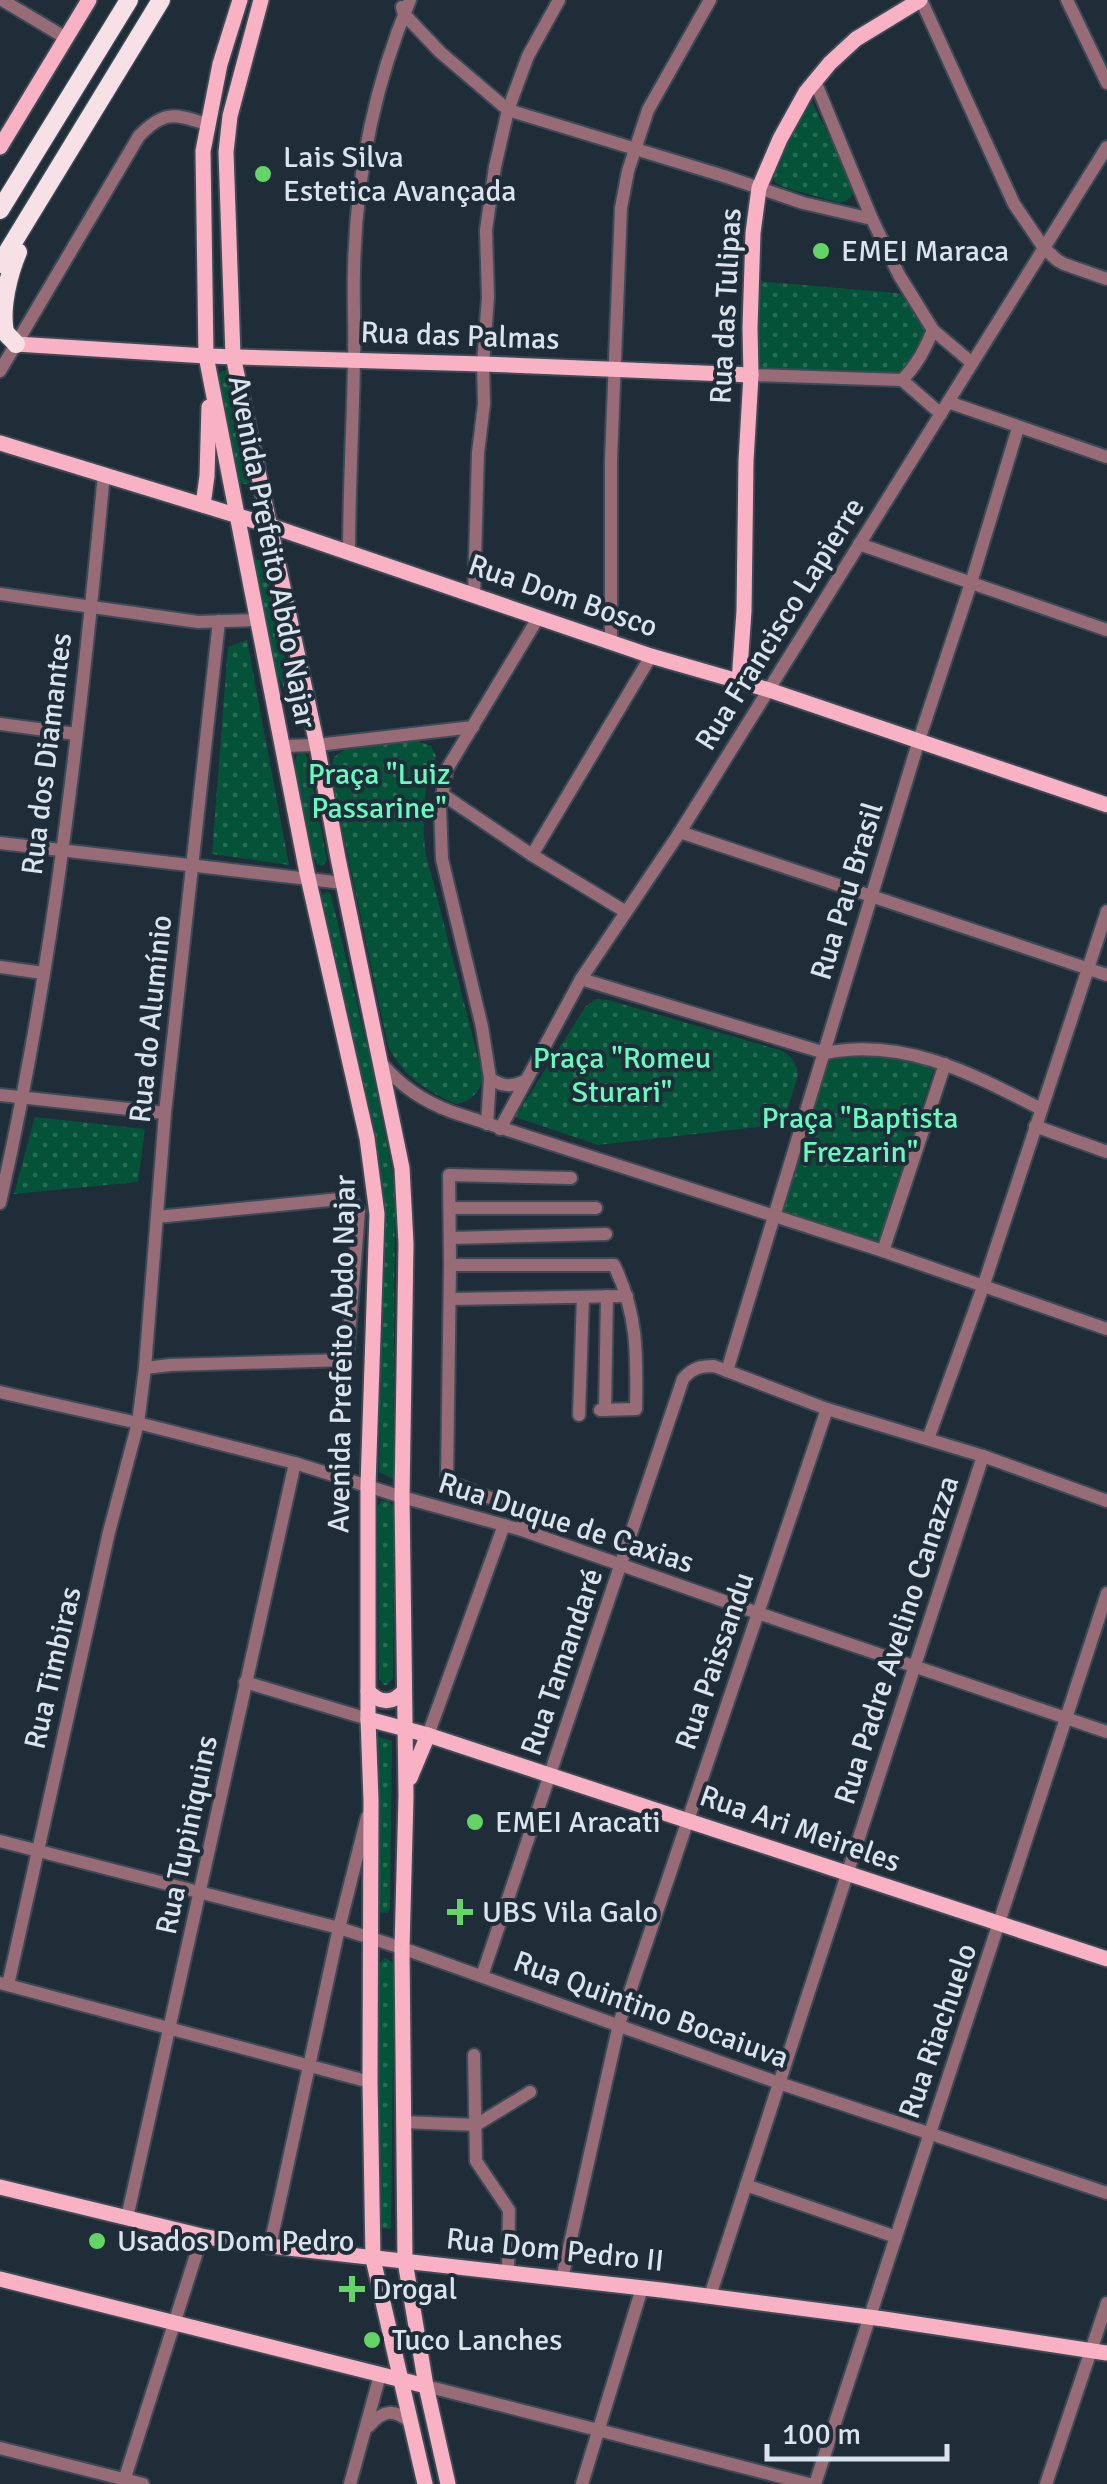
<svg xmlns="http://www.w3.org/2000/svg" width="1107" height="2484" font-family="Signika,sans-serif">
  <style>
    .park { fill: url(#park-dots) }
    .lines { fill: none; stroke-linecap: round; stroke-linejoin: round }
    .minor-casing { stroke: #3d4a56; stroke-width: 16 }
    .major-casing { stroke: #3d4a56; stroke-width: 19 }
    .highway-casing { stroke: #3d4a56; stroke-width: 21 }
    .minor { stroke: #976c77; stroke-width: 12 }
    .major { stroke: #f9b2c4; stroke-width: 15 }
    .highway { stroke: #f8e1e6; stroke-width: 18 }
    .poi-dot { fill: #65d467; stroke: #1f2d39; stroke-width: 4 }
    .labels { text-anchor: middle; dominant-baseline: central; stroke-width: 8; stroke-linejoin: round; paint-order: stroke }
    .poi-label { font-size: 30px; fill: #dbe4ec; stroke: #1f2d39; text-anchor: start }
    .street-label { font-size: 30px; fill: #dbe4ec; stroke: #1f2d39 }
    .park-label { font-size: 30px; fill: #65fdbf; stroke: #1f2d39 }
  </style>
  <defs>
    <pattern id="park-dots" width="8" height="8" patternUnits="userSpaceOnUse" patternTransform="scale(2.5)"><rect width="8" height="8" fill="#045338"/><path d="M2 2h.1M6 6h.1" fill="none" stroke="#286c55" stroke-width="1.8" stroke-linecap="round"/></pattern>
  </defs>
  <rect width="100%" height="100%" fill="#1f2d39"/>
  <g class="park">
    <path d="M806 100 812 102 854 187C853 197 849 200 840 203L783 187 775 182 773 174Z"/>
    <polygon points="756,281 908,294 925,327 923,338 902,380 751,375"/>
    <polygon points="221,371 226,371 230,375 250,485 240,483 218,377"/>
    <polygon points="252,560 264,560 299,726 294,727 292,724 285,691 274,666"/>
    <polygon points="247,640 289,865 212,854 228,647"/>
    <path d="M417 741 431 746 436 756 426 787 423 819 425 850 483 1077C480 1092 472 1101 456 1104 426 1091 402 1075 388 1046L330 770 334 757 344 750Z"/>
    <polygon points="298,753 304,753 307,757 327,861 322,866 317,864 313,856 294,764"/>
    <polygon points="328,892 331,895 370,1059 395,1186 393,1479 379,1472 383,1192 321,899 322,894"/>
    <path d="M596 999 608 1000 783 1051C792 1057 797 1064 798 1075L783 1124 598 1145 515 1117 586 1006Z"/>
    <polygon points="884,1053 935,1066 878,1244 782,1215 830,1057"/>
    <polygon points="35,1117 145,1129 138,1182 14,1194"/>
    <polygon points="388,1500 394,1508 393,1679 387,1685 384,1685 379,1679 378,1506 381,1501"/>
    <polygon points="377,1736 392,1741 390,1908 388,1913 379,1912 378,1906"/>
    <polygon points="385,1958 394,1963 391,2229 378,2228 378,1964"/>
  </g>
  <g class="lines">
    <defs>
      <g id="minor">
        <polyline points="2,0 66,38"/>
        <polyline points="921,0 1014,204 1044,248 1057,260 1064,264 1107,279"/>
        <polyline points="1067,0 1107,83"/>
        <polyline points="402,7 404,14 440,52 508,110 727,177 803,203 872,219"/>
        <polyline points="815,81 872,219 899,275 933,330 972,363"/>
        <path d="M0 371 139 136C164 110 174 114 207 124"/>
        <polyline points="751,375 902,380 941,414"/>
        <path d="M902 380C917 365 925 349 933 330"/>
        <polyline points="948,402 1107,457"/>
        <polyline points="859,544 1107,630"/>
        <path d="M349 552C349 488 353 425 354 361 355 330 353 299 354 269 356 175 374 86 410 0"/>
        <polyline points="0,594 198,622 258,620"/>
        <polyline points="474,595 478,453 484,404 483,364 488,297 486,230 495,167 508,110 528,56 559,0"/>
        <polyline points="611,643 611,460 621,208 628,171 648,110 710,0"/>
        <polyline points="0,724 76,734"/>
        <polyline points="282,746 317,745 473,727"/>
        <polyline points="442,794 532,855 626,912"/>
        <polyline points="680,832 1107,975"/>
        <polyline points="0,843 343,883"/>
        <polyline points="532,855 651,656"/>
        <polyline points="0,967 43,973"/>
        <path d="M581 979 825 1053C905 1037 972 1074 1041 1109"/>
        <path d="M382 1064C402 1087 423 1101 452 1112L883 1251 1107 1329"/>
        <path d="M490 1078C502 1087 512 1087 525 1081"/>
        <polyline points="0,1095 165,1113"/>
        <polyline points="487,1124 490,1078 482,1027 442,859 440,807 447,769 538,618"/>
        <polyline points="1035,1126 1107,1152"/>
        <polyline points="500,1129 581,979 680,832 1107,147"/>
        <path d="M0 1203C54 964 81 718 104 474"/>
        <polyline points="450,1208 596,1208"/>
        <polyline points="450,1238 606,1234"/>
        <polyline points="883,1251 945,1064"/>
        <path d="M450 1265H614C638 1314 637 1356 636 1409L600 1410"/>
        <polyline points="450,1299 627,1296"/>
        <polyline points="145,1368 170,1365 347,1360 359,1211 350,1198 157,1217"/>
        <polyline points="727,1371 919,740 971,583 1018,428"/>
        <polyline points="0,1392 138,1423 295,1463 402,1497 522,1530 758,1613 1107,1732"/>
        <polyline points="605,1410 607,1296"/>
        <polyline points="579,1415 583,1297"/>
        <polyline points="928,1439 983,1287 1107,911"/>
        <polyline points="522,1530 526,1512 447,1481 450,1265 449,1175 571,1178"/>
        <polyline points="245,1682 368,1719"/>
        <polyline points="428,1735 504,1525"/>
        <polyline points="0,1841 339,1928 402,1948 779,2083 1107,2193"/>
        <path d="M482 1976 683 1379C692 1368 701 1366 714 1366L827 1409 983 1456 1107 1501"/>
        <polyline points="0,1983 370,2082"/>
        <polyline points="8,1985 109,1532 138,1423 145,1368 165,1113 219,621"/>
        <polyline points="474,2055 476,2161 509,2210 508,2273"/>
        <polyline points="403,2122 476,2125 530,2092"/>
        <polyline points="746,2185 896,2237"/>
        <polyline points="127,2218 295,1463"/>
        <polyline points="270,2246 339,1928 367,1817"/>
        <polyline points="562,2279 619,2024 827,1409"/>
        <polyline points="710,2296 983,1456"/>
        <polyline points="426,2386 809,2484"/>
        <path d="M369 2426C383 2410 394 2408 411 2423"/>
        <polyline points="0,2448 143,2484"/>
        <polyline points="123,2484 202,2236"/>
        <polyline points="350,2484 380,2375"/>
        <polyline points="582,2484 642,2288"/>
        <polyline points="815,2484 1107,1593"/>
        <polyline points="1046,2484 1107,2303"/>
      </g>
      <g id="major">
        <polyline points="240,0 220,64 203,151 206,356 307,873 367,1138 377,1214 368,1486 368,1719 371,1800 370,2082 373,2259 425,2484"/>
        <polyline points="261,0 230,116 226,152 233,356 317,745 338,858 402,1168 406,1244 402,1497 406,1796 402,1948 405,2261 426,2386 448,2484"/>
        <polyline points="0,147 89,0"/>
        <polyline points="16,344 206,356 483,364 751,375"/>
        <polyline points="0,443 271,526 651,656 769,690 1107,805"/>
        <polyline points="203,505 207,476 209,407"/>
        <polyline points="739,682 744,611 746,461 751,375 750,328 753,233 759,188 780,139 806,92 830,63 856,39 920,0"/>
        <path d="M368 1691C380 1704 393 1704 404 1691"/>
        <polyline points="368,1719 428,1735 1107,1959"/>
        <polyline points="410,1778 428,1735"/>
        <polyline points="0,2187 202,2236 234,2242 661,2290 884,2319 1107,2353"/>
        <polyline points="0,2279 426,2386"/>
      </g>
      <g id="highway">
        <polyline points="0,210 129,0"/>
        <polyline points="0,264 161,0"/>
        <path d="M16 344C14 341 7 335 5 332 0 308 9 273 18 252"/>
      </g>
    </defs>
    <use href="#minor" class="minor-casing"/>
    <use href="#major" class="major-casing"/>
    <use href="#highway" class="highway-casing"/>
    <use href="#minor" class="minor"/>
    <use href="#major" class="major"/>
    <use href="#highway" class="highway"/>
  </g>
  <g class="poi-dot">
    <circle cx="263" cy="174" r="10"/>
    <circle cx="821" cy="251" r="10"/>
    <circle cx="475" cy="1822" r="10"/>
    <path d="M455 1897h10v10h10v10h-10v10h-10v-10h-10v-10h10z"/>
    <circle cx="97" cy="2241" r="10"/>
    <path d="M347 2274h10v10h10v10h-10v10h-10v-10h-10v-10h10z"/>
    <circle cx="372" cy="2340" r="10"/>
  </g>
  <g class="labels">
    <g class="poi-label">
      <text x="283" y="157">Lais Silva<tspan x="283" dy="34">Estetica Avançada</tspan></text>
      <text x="841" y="251">EMEI Maraca</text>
      <text x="495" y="1822">EMEI Aracati</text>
      <text x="482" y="1912">UBS Vila Galo</text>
      <text x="117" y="2241">Usados Dom Pedro</text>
      <text x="372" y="2289">Drogal</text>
      <text x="392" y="2340">Tuco Lanches</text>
    </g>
    <g class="street-label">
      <text transform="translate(726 306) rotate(-87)">Rua das Tulipas</text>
      <text transform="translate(460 336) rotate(2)">Rua das Palmas</text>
      <text transform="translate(272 552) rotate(79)">Avenida Prefeito Abdo Najar</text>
      <text transform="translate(563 596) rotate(19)">Rua Dom Bosco</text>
      <text transform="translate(780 624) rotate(-58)">Rua Francisco Lapierre</text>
      <text transform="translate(47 754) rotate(-83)">Rua dos Diamantes</text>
      <text transform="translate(847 891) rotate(-73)">Rua Pau Brasil</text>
      <text transform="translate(151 1019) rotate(-84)">Rua do Alumínio</text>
      <text transform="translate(342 1354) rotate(-89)">Avenida Prefeito Abdo Najar</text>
      <text transform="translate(566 1523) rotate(18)">Rua Duque de Caxias</text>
      <text transform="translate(897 1640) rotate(-72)">Rua Padre Avelino Canazza</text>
      <text transform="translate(715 1661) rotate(-71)">Rua Paissandu</text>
      <text transform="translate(562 1662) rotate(-71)">Rua Tamandaré</text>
      <text transform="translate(53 1668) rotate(-77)">Rua Timbiras</text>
      <text transform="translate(800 1829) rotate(19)">Rua Ari Meireles</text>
      <text transform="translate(187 1835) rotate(-78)">Rua Tupiniquins</text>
      <text transform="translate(651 2010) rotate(20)">Rua Quintino Bocaiuva</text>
      <text transform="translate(938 2031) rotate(-71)">Rua Riachuelo</text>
      <text transform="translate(555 2250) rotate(6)">Rua Dom Pedro II</text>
    </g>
    <g class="park-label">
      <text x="379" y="774">Praça "Luiz<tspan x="379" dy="34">Passarine"</tspan></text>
      <text x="622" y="1058">Praça "Romeu<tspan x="622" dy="34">Sturari"</tspan></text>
      <text x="860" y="1118">Praça "Baptista<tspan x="860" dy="34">Frezarin"</tspan></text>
    </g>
  </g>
  <path d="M767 2444v15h180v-15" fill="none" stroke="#dbe4ec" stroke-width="5"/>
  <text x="782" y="2444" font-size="30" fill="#dbe4ec" stroke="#1f2d39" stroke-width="8" paint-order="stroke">100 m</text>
</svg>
